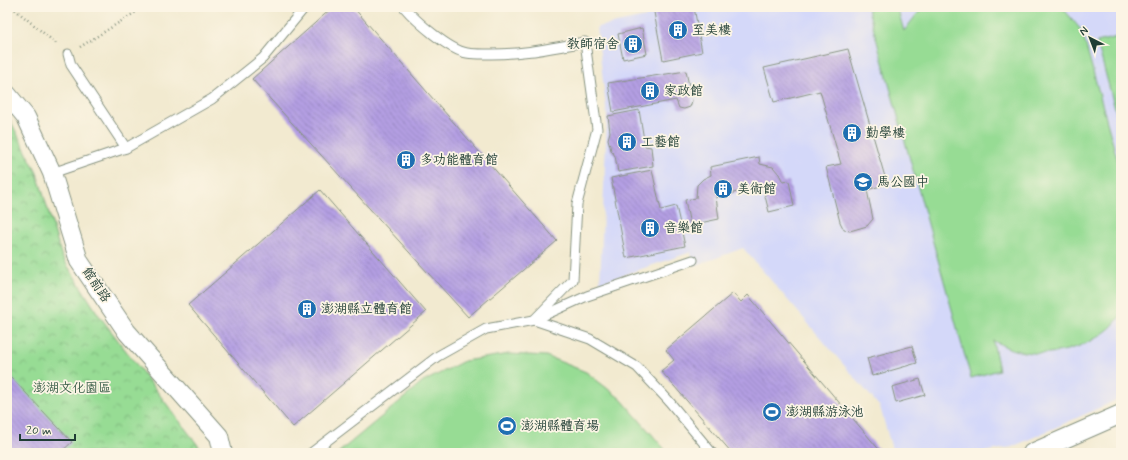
<svg xmlns="http://www.w3.org/2000/svg" width="1128" height="460" font-family="Mynerve,'LXGW WenKai TC',sans-serif">
  <style>
    .built { fill: #d4d8f9 }
    .park { fill: url(#park-crowns); stroke: #5b8c64 }
    .garden { fill: #97dc94; stroke: #5b8c64 }
    .building { fill: url(#building-back-hatch) }
    .lines { fill: none; stroke-linecap: round; stroke-linejoin: round }
    .lane-casing { stroke: #889482; stroke-width: 11 }
    .street-casing { stroke: #889482; stroke-width: 20 }
    .path { stroke: #889482; stroke-width: 2.5; stroke-dasharray: 1 3; stroke-linecap: butt }
    .lane { stroke: #fff; stroke-width: 9 }
    .street { stroke: #fff; stroke-width: 18 }
    .labels { text-anchor: middle; dominant-baseline: central; stroke-width: 3.5; stroke-linejoin: round; paint-order: stroke }
    .poi-label { font-size: 13px; fill: #1f3d34; stroke: #fcf5e5; text-anchor: start }
    .street-label { font-size: 13px; fill: #1f3d34; stroke: #fcf5e5 }
    .park-label { font-size: 13px; fill: #375d47; stroke: #fcf5e5 }
  </style>
  <defs>
    <pattern id="park-crowns" width="20" height="18" patternUnits="userSpaceOnUse"><rect width="20" height="18" fill="#97dc94"/><path d="M2 6a3 3 0 1 1 6 0M12 15a3 3 0 1 1 6 0" fill="none" stroke="#7bb47a"/></pattern>
    <pattern id="building-back-hatch" width="6" height="6" patternUnits="userSpaceOnUse"><rect width="6" height="6" fill="#b49fe3"/><path d="M-1 5l2 2M0 0l6 6M5-1l2 2" fill="none" stroke="#9283b9"/></pattern>
  </defs>
  <rect width="100%" height="100%" fill="#fcf5e5"/>
  <filter id="ink" filterUnits="userSpaceOnUse"><feTurbulence type="fractalNoise" baseFrequency=".025" numOctaves="2"/><feDisplacementMap in="SourceGraphic" scale="8" xChannelSelector="R" yChannelSelector="G"/><feConvolveMatrix kernelMatrix="1 2 1 2 8 2 1 2 1" color-interpolation-filters="sRGB"/></filter>
  <filter id="wash" filterUnits="userSpaceOnUse"><feTurbulence type="fractalNoise" baseFrequency=".012" numOctaves="4" result="noise"/><feDisplacementMap in="SourceGraphic" scale="16" xChannelSelector="R" yChannelSelector="G"/><feGaussianBlur stdDeviation="0.9" result="paint"/><feColorMatrix in="noise" values="0 0 0 0 0 0 0 0 0 0 0 0 0 0 0 0 0 1.4 0 .05"/><feComposite in="paint" operator="in"/></filter>
  <g filter="url(#wash)">
    <rect width="100%" height="100%" fill="#f2ead0"/>
    <polygon class="built" points="643,7 1121,7 1121,398 1012,447 977,453 893,453 880,407 743,248 694,266 691,252 600,283 607,116 597,27 646,17"/>
    <polygon class="park" points="7,117 10,120 37,173 62,257 98,314 200,448 202,453 7,453"/>
    <g class="garden">
      <path d="M873 7H897L904 31 917 14 925 7H1062L1082 31 1121 173V315C1117 320 1113 326 1109 329 1084 349 1050 358 1019 351 1010 350 1001 344 993 341L999 370 971 378 868 9Z"/>
      <polygon points="1121,36 1121,131 1097,42"/>
      <polygon points="509,354 546,356 586,372 621,399 668,453 338,453 423,382 464,361"/>
    </g>
    <g id="blocks">
      <g class="building">
        <polygon points="333,7 353,7 557,241 468,317 252,79"/>
        <polygon points="653,7 694,7 702,52 663,60"/>
        <polygon points="642,28 647,54 623,59 618,34"/>
        <polygon points="848,49 887,184 867,190 873,219 867,226 850,231 844,230 840,222 826,167 841,164 820,91 774,102 764,68"/>
        <polygon points="686,71 692,101 690,107 684,109 679,108 676,100 613,112 608,83"/>
        <polygon points="639,110 645,146 651,147 653,166 618,172 615,156 611,150 608,139 610,132 608,116"/>
        <polygon points="759,157 760,164 773,167 779,174 783,182 789,181 794,206 769,212 764,192 759,187 716,197 719,219 690,225 685,200 696,198 697,185 703,179 711,175 710,167"/>
        <polygon points="652,170 661,210 676,206 685,246 626,258 611,178"/>
        <polygon points="320,190 426,312 293,427 188,305"/>
        <polygon points="733,293 741,302 748,295 882,453 732,453 661,371 674,360 666,350"/>
        <polygon points="912,346 917,363 872,376 867,358"/>
        <polygon points="11,377 72,442 60,453 7,453 7,380"/>
        <polygon points="920,379 925,395 896,403 892,387"/>
      </g>
    </g>
  </g>
  <g filter="url(#ink)">
    <use href="#blocks" fill-opacity="0" stroke="#889482" stroke-width="1"/>
    <g class="lines">
      <defs>
        <g id="lane">
          <path d="M404 7C416 21 449 50 467 53 473 54 479 54 485 54 519 55 552 48 585 42L597 129 577 204 573 280 534 320 590 339 637 367 668 400 712 453"/>
          <polyline points="68,54 71,65 126,148"/>
          <polyline points="52,173 126,148 212,99 263,58 305,7"/>
          <polyline points="311,453 438,356 486,329 534,320 587,296 693,260"/>
        </g>
        <g id="street">
          <polyline points="7,94 26,117 52,173 79,261 127,332 219,436 223,453"/>
          <polyline points="1032,453 1121,414"/>
        </g>
      </defs>
      <use href="#lane" class="lane-casing"/>
      <use href="#street" class="street-casing"/>
      <g class="path">
        <polyline points="12,7 58,45"/>
        <polyline points="80,47 144,7"/>
      </g>
      <use href="#lane" class="lane"/>
      <use href="#street" class="street"/>
    </g>
  </g>
  <defs>
    <symbol id="building-disc" viewBox="-11 -11 22 22"><circle r="9.5" fill="#1f6fb2" stroke="#fcf5e5"/><path d="M-4-6H4V6H1V3H-1V6H-4ZM-2.5-4.3h1.7v1.8h-1.7ZM.8-4.3h1.7v1.8H.8ZM-2.5-1h1.7V.8h-1.7ZM.8-1h1.7V.8H.8Z" fill="#fff"/></symbol>
    <symbol id="school-disc" viewBox="-11 -11 22 22"><circle r="9.5" fill="#1f6fb2" stroke="#fcf5e5"/><path d="M0-5L7-2L0 1L-7-2ZM-4 1L0 2.5L4 1V4Q0 6-4 4Z" fill="#fff"/></symbol>
    <symbol id="stadium-disc" viewBox="-11 -11 22 22"><circle r="9.5" fill="#1f6fb2" stroke="#fcf5e5"/><path d="M0-5a6.5 5 0 1 0 0 10a6.5 5 0 1 0 0-10ZM-3.5-1.8h7v3.6h-7Z" fill="#fff"/></symbol>
  </defs>
  <g fill-rule="evenodd">
    <use href="#building-disc" x="667" y="19" width="22" height="22"/>
    <use href="#building-disc" x="622" y="33" width="22" height="22"/>
    <use href="#building-disc" x="639" y="80" width="22" height="22"/>
    <use href="#building-disc" x="841" y="122" width="22" height="22"/>
    <use href="#building-disc" x="616" y="131" width="22" height="22"/>
    <use href="#building-disc" x="395" y="149" width="22" height="22"/>
    <use href="#school-disc" x="852" y="171" width="22" height="22"/>
    <use href="#building-disc" x="712" y="178" width="22" height="22"/>
    <use href="#building-disc" x="639" y="217" width="22" height="22"/>
    <use href="#building-disc" x="296" y="298" width="22" height="22"/>
    <use href="#stadium-disc" x="761" y="401" width="22" height="22"/>
    <use href="#stadium-disc" x="496" y="415" width="22" height="22"/>
  </g>
  <g class="labels">
    <g class="poi-label">
      <text x="692" y="30">至美樓</text>
      <text x="619" y="44" text-anchor="end">教師宿舍</text>
      <text x="664" y="91">家政館</text>
      <text x="866" y="133">勤學樓</text>
      <text x="641" y="142">工藝館</text>
      <text x="420" y="160">多功能體育館</text>
      <text x="877" y="182">馬公國中</text>
      <text x="737" y="189">美術館</text>
      <text x="664" y="228">音樂館</text>
      <text x="321" y="309">澎湖縣立體育館</text>
      <text x="786" y="412">澎湖縣游泳池</text>
      <text x="521" y="426">澎湖縣體育場</text>
    </g>
    <g class="street-label">
      <text transform="translate(96 285) rotate(56)">館前路</text>
    </g>
    <g class="park-label">
      <text x="72" y="388">澎湖文化園區</text>
    </g>
  </g>
  <rect width="1128" height="460" fill="none" stroke="#fcf5e5" stroke-width="24"/>
  <g transform="translate(1090 38) rotate(318)" stroke="#fcf5e5" stroke-width="3" paint-order="stroke">
  <path d="M0-3L7 15L0 10L-7 15Z" fill="#1f3d34"/>
  <text y="-6" font-size="11" font-weight="bold" text-anchor="middle" fill="#1f3d34">N</text>
  </g>
  <path d="M20 434v6h55v-6" fill="none" stroke="#1f3d34" stroke-width="2"/>
  <text x="26" y="434" font-size="12" fill="#1f3d34" stroke="#fcf5e5" stroke-width="3" paint-order="stroke">20 m</text>
</svg>
